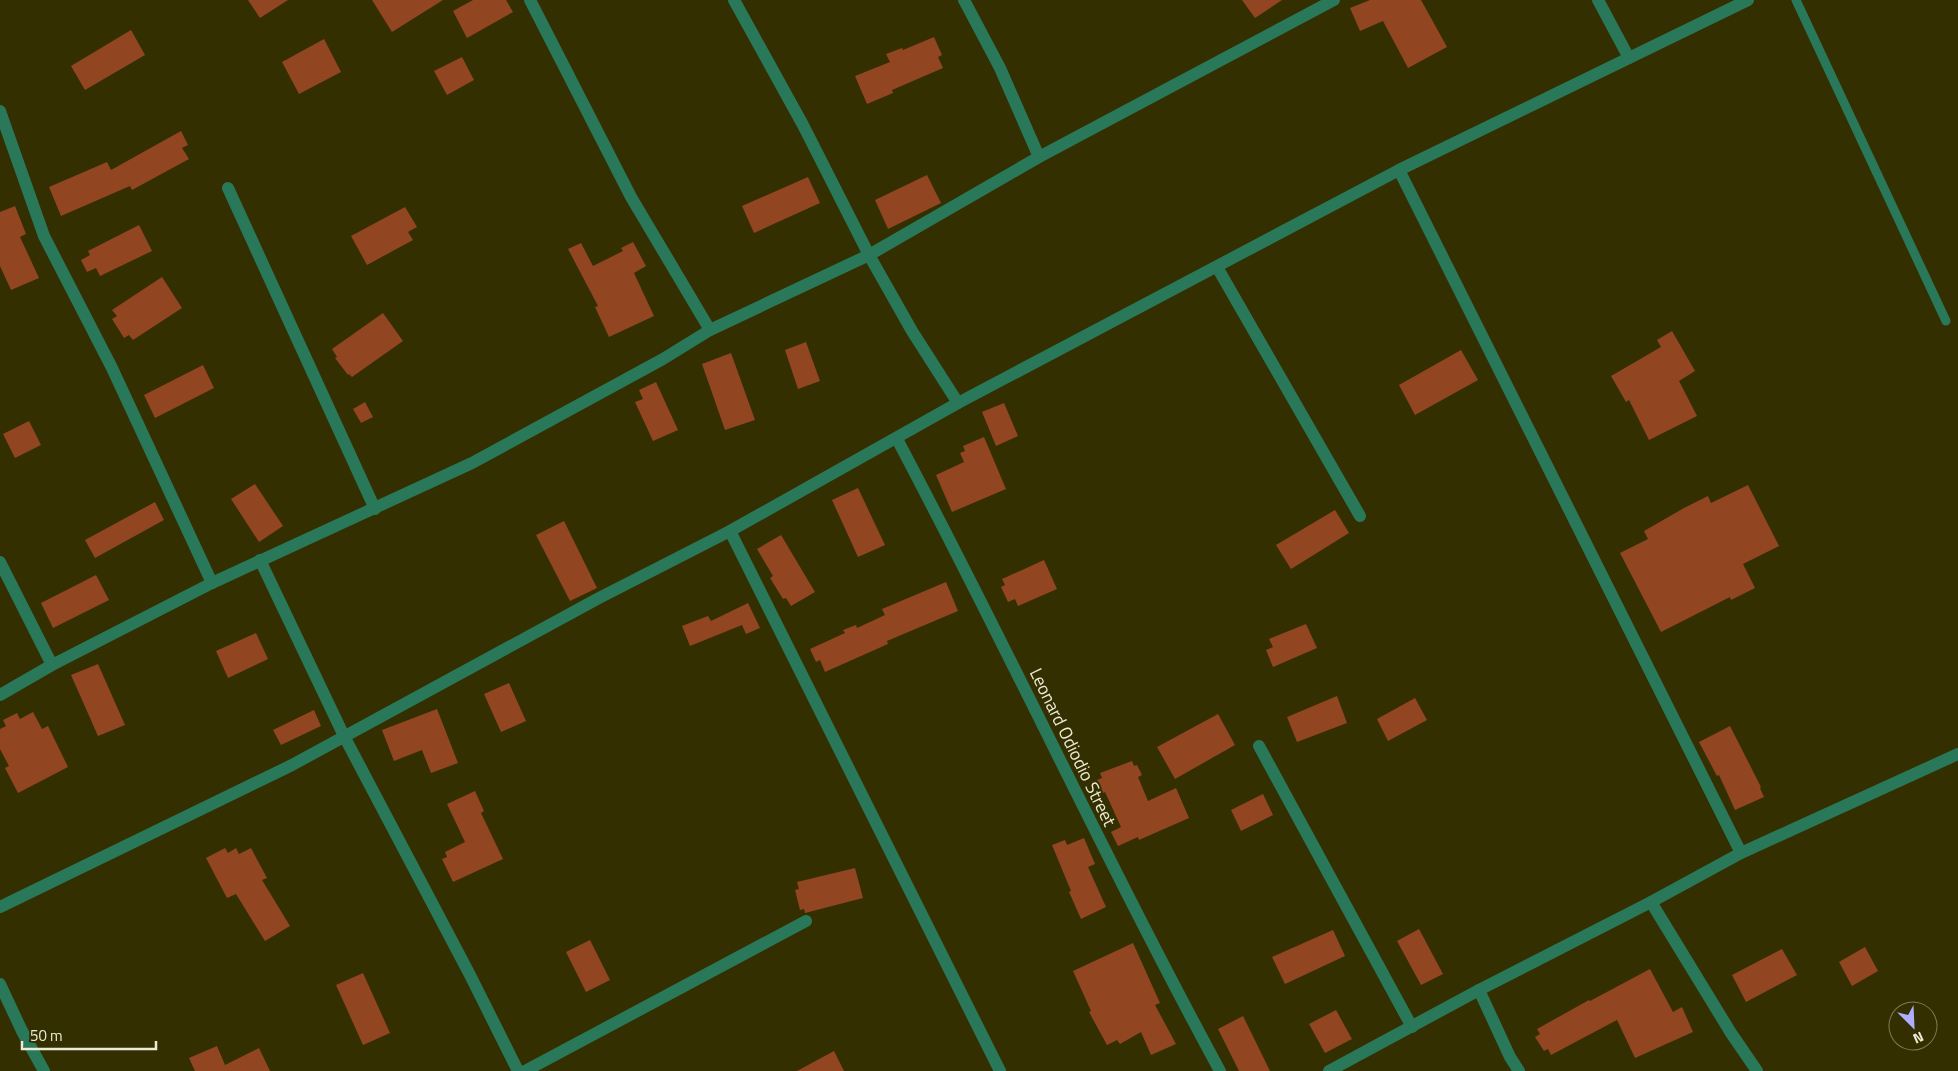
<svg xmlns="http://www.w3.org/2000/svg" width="1958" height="1071" font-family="'Titillium Web',sans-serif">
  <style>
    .building { fill: #924521 }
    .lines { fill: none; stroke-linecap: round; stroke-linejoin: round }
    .service { stroke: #297859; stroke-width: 9 }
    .minor { stroke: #297859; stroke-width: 12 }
    .labels { text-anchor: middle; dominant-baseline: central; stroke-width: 4; stroke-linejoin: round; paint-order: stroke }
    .street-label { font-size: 18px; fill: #ecebd3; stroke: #342f01 }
  </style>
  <rect width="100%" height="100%" fill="#342f01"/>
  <g class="building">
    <polygon points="248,0 288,0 260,18"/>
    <polygon points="372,0 443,0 392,32"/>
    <polygon points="473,0 506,0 513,12 467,38 453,11"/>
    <polygon points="1242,0 1282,0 1255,18"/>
    <polygon points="1370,0 1421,0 1447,47 1408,68 1383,21 1360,31 1350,8"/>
    <polygon points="131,30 145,55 85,90 71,66"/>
    <polygon points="934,37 942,55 938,57 943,68 892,90 893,93 867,104 855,76 890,62 886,54 902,48 903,50"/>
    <polygon points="324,39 341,72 299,94 282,62"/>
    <polygon points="462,57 474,80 447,95 434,71"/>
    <polygon points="181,131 188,145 182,148 189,159 132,190 130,186 61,216 49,187 107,162 111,170"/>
    <polygon points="927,175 941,203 888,229 875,200"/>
    <polygon points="808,177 820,203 754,233 742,206"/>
    <polygon points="15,206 26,234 20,237 39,278 11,290 0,266 0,212"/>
    <polygon points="405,207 417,227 408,232 413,240 367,265 351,236"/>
    <polygon points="139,225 152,251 100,276 96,268 87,272 81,260 90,255 88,251"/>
    <polygon points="633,242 646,266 634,273 654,316 609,337 595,307 598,306 568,249 581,243 593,266 623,251 621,248"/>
    <polygon points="162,277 182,308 133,340 129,335 124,338 112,319 117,316 112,310"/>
    <polygon points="383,313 403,341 352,377 349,374 348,375 335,358 337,357 332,349"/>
    <polygon points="1672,331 1695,371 1679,381 1697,416 1649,440 1629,400 1626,402 1611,376 1661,347 1657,340"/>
    <polygon points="806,342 820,381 798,389 785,350"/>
    <polygon points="1461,350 1478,380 1415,415 1399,385"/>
    <polygon points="731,353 755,420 725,430 702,364"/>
    <polygon points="203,365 214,388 155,418 144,395"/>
    <polygon points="656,382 678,430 653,441 635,402 643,399 639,390"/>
    <polygon points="365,402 373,417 361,423 353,409"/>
    <polygon points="1004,403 1018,436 996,446 982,412"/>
    <polygon points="29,421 41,445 15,458 3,434"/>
    <polygon points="984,437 1006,489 952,512 936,475 964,462 960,453 965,451 963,446"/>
    <polygon points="255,484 283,526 259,542 231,499"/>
    <polygon points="1748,485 1779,546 1743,564 1755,588 1731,600 1730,597 1661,632 1620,553 1648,539 1644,531 1684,508 1708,496 1711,503"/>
    <polygon points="858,488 885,545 858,557 832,500"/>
    <polygon points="155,502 164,520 95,558 85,540"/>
    <polygon points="1335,510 1349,533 1291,569 1276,545"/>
    <polygon points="564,521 597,588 570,601 536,535"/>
    <polygon points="781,535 815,592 791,606 786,598 783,599 770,578 773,576 757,549"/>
    <polygon points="1044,560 1057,589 1018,606 1015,599 1008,602 1001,587 1005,585 1002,579"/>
    <polygon points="96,575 109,600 53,628 41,603"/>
    <polygon points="946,582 958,611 887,641 888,644 825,672 820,660 816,662 810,649 845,633 843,630 856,625 857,628 885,615 882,609"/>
    <polygon points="748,603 760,628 746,634 742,625 690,646 682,626 708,616 711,621"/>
    <polygon points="1306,624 1317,648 1273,667 1266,650 1273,647 1269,639"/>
    <polygon points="256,633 268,659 228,678 216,651"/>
    <polygon points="98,664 125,725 98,736 71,675"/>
    <polygon points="509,683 526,721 501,732 484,694"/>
    <polygon points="1337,696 1347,723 1297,742 1287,717"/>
    <polygon points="1415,698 1427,720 1388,741 1377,719"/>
    <polygon points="437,709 458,763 431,773 422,750 394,761 382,730"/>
    <polygon points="314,710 321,726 281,745 273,730"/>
    <polygon points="33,712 42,729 48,726 68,767 18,793 5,768 9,766 0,749 0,729 6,726 3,720 17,713 20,719"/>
    <polygon points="1218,714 1235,745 1175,779 1157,747"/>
    <polygon points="1730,726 1761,787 1760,788 1764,797 1735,810 1719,775 1717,776 1699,742"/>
    <polygon points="1132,761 1134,766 1137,765 1142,775 1138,777 1148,801 1176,788 1189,818 1139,840 1138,837 1118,846 1111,832 1121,827 1105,792 1103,793 1097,780 1102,778 1100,773"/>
    <polygon points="475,791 484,811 481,813 503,859 453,882 442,859 447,857 445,852 465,842 447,804"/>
    <polygon points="1263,794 1273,815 1241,831 1231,810"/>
    <polygon points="1084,838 1095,864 1088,867 1106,907 1081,919 1069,892 1071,891 1052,845 1065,840 1067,845"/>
    <polygon points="225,848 228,853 236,848 239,854 251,848 267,878 262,880 290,926 265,941 236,894 227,898 206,858"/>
    <polygon points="855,868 863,898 805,913 804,909 800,910 795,890 799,889 797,882"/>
    <polygon points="1419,929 1443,974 1421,985 1397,941"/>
    <polygon points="1333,930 1345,956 1285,984 1272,957"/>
    <polygon points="590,940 610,980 586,992 566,952"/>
    <polygon points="1133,943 1160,1003 1155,1005 1176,1044 1151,1055 1141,1032 1120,1044 1117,1040 1107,1045 1089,1012 1091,1011 1073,971"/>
    <polygon points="1865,947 1878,971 1852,986 1839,962"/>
    <polygon points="1782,949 1797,975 1746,1002 1732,975"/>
    <polygon points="1650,969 1673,1012 1682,1007 1693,1032 1635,1058 1617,1020 1551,1055 1548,1049 1544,1051 1535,1037 1540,1034 1537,1029 1589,1000 1590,1001"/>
    <polygon points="363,973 390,1033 363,1045 336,985"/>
    <polygon points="1336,1010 1352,1039 1325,1053 1309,1024"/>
    <polygon points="1243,1016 1270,1071 1239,1071 1218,1029"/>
    <polygon points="217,1046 225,1065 259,1048 270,1071 195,1071 189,1058"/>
    <polygon points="834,1051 844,1071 797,1071"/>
  </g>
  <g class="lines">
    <polyline class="service" points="1796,0 1946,321"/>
    <g class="minor">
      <polyline points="734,0 803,125 869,255 912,331 958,403"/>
      <polyline points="1598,0 1629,58"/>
      <polyline points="0,111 44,236 112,368 212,583"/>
      <polyline points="1039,157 1334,0"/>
      <polyline points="1399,170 1741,853"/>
      <polyline points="228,188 375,509"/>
      <polyline points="1217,267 1360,516"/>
      <polyline points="710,330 869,255 1039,157 1000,68 964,0"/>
      <path d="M897 439C1008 648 1107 863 1220 1071"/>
      <polyline points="730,531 1000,1071"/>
      <polyline points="260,560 344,736 470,975 518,1071"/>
      <polyline points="0,562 52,665 212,583 472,463 663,359 710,330 631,197 530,0"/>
      <polyline points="0,695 52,665"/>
      <polyline points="1259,746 1412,1027"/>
      <polyline points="1651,902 1731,1033 1757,1071"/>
      <polyline points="0,907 292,765 599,598 730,531 958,403 1399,170 1748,0"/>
      <polyline points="0,984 22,1031 44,1071"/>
      <polyline points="1479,990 1510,1057 1519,1071"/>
      <polyline points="525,1071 806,921"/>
      <polyline points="1329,1071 1479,990 1651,902 1741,853 1958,754"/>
    </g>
  </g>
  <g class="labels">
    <g class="street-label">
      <text transform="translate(1073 747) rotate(64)">Leonard Odiodio Street</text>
    </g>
  </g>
  <g transform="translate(1913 1026) rotate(156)"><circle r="24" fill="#342f01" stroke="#7e7a55"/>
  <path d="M0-4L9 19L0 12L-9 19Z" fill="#aeaefa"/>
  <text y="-8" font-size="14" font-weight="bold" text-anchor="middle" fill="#ecebd3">N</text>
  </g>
  <path d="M22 1041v8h134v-8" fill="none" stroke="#ecebd3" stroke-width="2.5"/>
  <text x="30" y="1041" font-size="15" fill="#ecebd3" stroke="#342f01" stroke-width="4" paint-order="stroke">50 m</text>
</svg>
